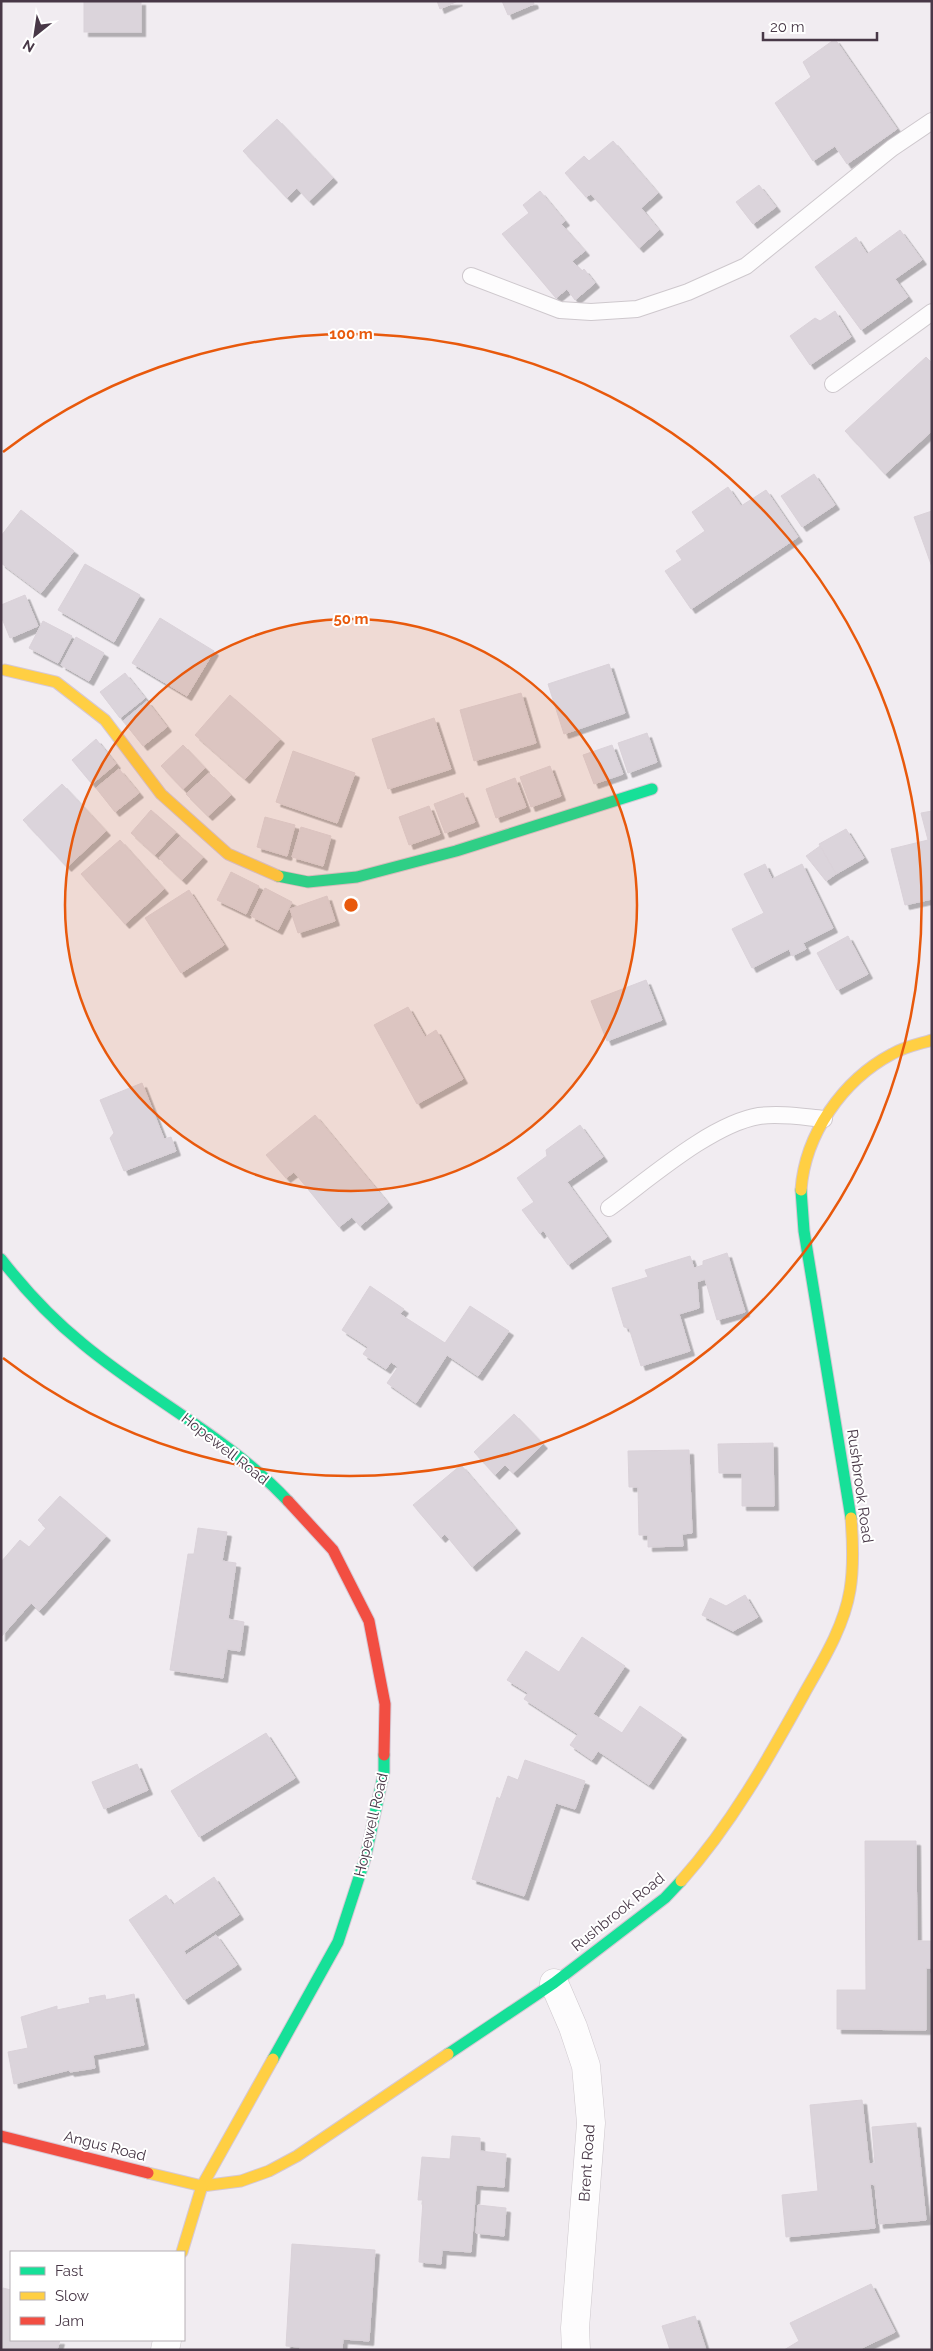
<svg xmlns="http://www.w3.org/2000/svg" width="933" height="2351" font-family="Raleway,sans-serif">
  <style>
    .building { fill: #dbd4db; stroke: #dad2d9; filter: url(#shadow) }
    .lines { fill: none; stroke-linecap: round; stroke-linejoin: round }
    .lane-casing { stroke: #cec8cd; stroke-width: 18 }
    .street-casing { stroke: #cec8cd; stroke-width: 29 }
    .fast-casing { stroke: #d6c8d4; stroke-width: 13 }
    .slow-casing { stroke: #d6c8d4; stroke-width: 13 }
    .jam-casing { stroke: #d6c8d4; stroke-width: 13 }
    .lane { stroke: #fdfcfd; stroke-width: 16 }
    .street { stroke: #fdfcfd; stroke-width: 28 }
    .fast { stroke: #16e098; stroke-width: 11 }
    .slow { stroke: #ffcf43; stroke-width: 11 }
    .jam { stroke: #f24e42; stroke-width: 11 }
    .ring { fill: none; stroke: #e8590c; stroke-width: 2.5 }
    .labels { text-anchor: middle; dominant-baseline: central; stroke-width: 4; stroke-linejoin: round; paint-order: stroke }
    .street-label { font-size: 15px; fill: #483847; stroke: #fff }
    .centre { fill: #e8590c; stroke: #fff; stroke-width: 2.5 }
    .ring-label { font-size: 15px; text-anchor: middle; font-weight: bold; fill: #e8590c; stroke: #fff; stroke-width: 4; stroke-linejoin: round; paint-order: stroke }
  </style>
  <defs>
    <filter id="shadow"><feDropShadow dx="4.5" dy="4.5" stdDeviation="0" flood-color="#0004"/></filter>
  </defs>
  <rect width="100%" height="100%" fill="#f1ecf1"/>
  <g class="building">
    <rect x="84" y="1" width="57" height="31"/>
    <polygon points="437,1 458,1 440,9"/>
    <polygon points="502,1 533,1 534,4 508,15"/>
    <polygon points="835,39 897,129 847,164 835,146 813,161 775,103 811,77 803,62"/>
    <polygon points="277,119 333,178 309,201 297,188 287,198 243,151"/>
    <polygon points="613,141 658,193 641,208 659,230 639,248 591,194 586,197 565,173 584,156 589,161"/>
    <polygon points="759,185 776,207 753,224 736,202"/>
    <polygon points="540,191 565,221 561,224 585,251 572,261 582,271 584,269 595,283 575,300 567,289 556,298 502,234 529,213 523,205"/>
    <polygon points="900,230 922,260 895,279 908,297 861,330 815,267 856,237 867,254"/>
    <polygon points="835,311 851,337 810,365 790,336 815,318 820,321"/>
    <polygon points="926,357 932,363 932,431 885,474 845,431"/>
    <polygon points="814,474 835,505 802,527 781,496"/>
    <polygon points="728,487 741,506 766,490 798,537 691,609 665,571 682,560 676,551 705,531 692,512"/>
    <polygon points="21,510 74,551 41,593 1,563 1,536"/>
    <polygon points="932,511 932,567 914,517"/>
    <polygon points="85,564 140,595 114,642 58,610"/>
    <polygon points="25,595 38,626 10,638 1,616 1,605"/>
    <polygon points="160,618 214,651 187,696 132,663"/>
    <polygon points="43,621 72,636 58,663 29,648"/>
    <polygon points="76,637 104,653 89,681 61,665"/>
    <polygon points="609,664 625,713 564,734 548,684"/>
    <polygon points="125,673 145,698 120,718 100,692"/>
    <polygon points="521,693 536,743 474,761 460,710"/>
    <polygon points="230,695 280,739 245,779 195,735"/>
    <polygon points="147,701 167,727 143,746 123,721"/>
    <polygon points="434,718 451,769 388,789 372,739"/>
    <polygon points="647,733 657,762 628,773 618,743"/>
    <polygon points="96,739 116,764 92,784 72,760"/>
    <polygon points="183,745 205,768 183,789 161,766"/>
    <polygon points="612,745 623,774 594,784 583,755"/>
    <polygon points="293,751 355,773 337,823 276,802"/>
    <polygon points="550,766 561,796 531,807 520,777"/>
    <polygon points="119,769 139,793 115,812 96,788"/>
    <polygon points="209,773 231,795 208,816 186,794"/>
    <polygon points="515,778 526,807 496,818 486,789"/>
    <polygon points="62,784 106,831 67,867 23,820"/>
    <polygon points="463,793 475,822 445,833 434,804"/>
    <polygon points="429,806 440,834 409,845 399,817"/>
    <polygon points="151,810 176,832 155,855 131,833"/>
    <polygon points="932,811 932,899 905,905 891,849 928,840 921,813"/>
    <polygon points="265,817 295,825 287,856 257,847"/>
    <polygon points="301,827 331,836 323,866 292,857"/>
    <polygon points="846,829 864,858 836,874 819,844"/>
    <polygon points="180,836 203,857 182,880 159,858"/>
    <polygon points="120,840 164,889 125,924 81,874"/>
    <polygon points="820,846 836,874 826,881 806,856"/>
    <polygon points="765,864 772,879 802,864 833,928 803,943 806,949 792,956 789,949 752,968 732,929 764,913 744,874"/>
    <polygon points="231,872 259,886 246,914 217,900"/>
    <polygon points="265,888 292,902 278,930 251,916"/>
    <polygon points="189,890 224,945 181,973 145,918"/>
    <polygon points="327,896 335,921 298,933 290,909"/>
    <polygon points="848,936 868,974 837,990 817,953"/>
    <polygon points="646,980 662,1020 607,1041 591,1001"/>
    <polygon points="408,1007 425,1037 436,1030 463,1079 417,1104 374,1025"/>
    <polygon points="142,1083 164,1139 171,1137 176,1151 124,1171 110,1138 114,1133 100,1100"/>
    <polygon points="315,1115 388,1203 360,1226 352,1217 339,1227 294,1172 286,1178 266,1155"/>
    <polygon points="580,1125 603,1157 567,1182 607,1237 568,1265 543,1230 540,1234 522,1210 534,1202 517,1178 547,1156 546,1150"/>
    <polygon points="727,1253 745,1312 717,1320 705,1279 697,1282 699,1308 679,1314 690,1351 641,1366 629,1328 624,1327 612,1288 648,1277 645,1270 690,1256 694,1268 703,1265 703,1261"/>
    <polygon points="370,1286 404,1309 400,1314 445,1343 470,1306 509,1331 478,1376 447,1355 416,1403 387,1383 398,1367 391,1362 386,1369 363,1354 368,1347 342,1330"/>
    <polygon points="514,1414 543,1444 513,1473 505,1465 495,1475 474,1452"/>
    <polygon points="773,1443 774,1506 742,1506 742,1473 719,1473 718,1444"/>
    <polygon points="689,1450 692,1533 682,1534 683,1546 648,1547 648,1535 639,1535 638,1487 629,1487 628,1451"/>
    <polygon points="461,1465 516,1529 472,1567 445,1534 441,1538 413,1505"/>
    <polygon points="60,1496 106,1536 39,1611 31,1603 1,1637 1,1562 20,1540 29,1547 46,1528 38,1520"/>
    <polygon points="198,1528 227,1532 222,1561 236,1563 228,1619 244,1622 240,1651 227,1649 223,1678 170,1670 188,1554 194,1554"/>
    <polygon points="745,1595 758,1617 733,1631 702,1615 710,1598 726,1606"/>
    <polygon points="582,1637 625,1666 593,1714 622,1733 640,1706 682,1735 649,1785 598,1751 592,1760 570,1745 578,1734 524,1699 528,1693 507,1680 526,1651 559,1672"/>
    <polygon points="266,1733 295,1778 199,1837 171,1791"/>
    <polygon points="525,1760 585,1781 575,1809 556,1803 524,1896 472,1879 497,1797 500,1799 508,1776 518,1780"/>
    <polygon points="137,1764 148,1790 104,1809 92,1782"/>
    <polygon points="865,1841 916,1841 917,1941 932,1941 932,1968 926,1968 926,2030 837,2029 837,1990 866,1990"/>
    <polygon points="214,1877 239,1915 184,1951 186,1955 216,1935 237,1965 184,2000 129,1920 166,1895 173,1905"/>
    <polygon points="134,1994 144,2045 93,2055 95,2068 70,2072 69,2070 14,2084 8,2052 28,2048 21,2017 57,2006 57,2010 90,2003 89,1998 105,1995 106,2000"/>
    <polygon points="862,2100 869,2164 875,2163 872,2127 916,2123 926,2220 879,2224 875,2185 870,2184 875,2228 786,2237 782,2195 818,2191 810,2105"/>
    <polygon points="452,2136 480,2138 480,2151 506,2154 504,2187 476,2185 471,2252 442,2250 441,2264 419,2262 423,2200 418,2200 422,2157 450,2159"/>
    <polygon points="478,2205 506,2208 504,2236 476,2233"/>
    <polygon points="292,2244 375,2250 369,2341 343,2339 342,2350 300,2350 300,2347 286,2346"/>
    <polygon points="871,2284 895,2332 858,2350 784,2350 799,2341 790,2323"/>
    <polygon points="3,2288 11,2290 11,2340 60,2340 57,2350 3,2350"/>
    <polygon points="695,2316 706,2350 670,2350 662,2326"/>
  </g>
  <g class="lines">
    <defs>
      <g id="lane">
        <polyline points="471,276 560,310 591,312 637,309 688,292 746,266 892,148 932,121"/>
        <polyline points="833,384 932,312"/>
        <path d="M609 1208C649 1179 711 1124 759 1116 781 1113 803 1117 824 1119"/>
      </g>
      <g id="street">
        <polyline points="554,1983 573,2027 586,2066 591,2123 575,2328 576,2350"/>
        <polyline points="165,2350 167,2340"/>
      </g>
      <g id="fast">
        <polyline points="278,876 308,882 357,877 456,851 652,789"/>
        <polyline points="801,1190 804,1231 851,1518"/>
        <path d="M1 1259C25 1290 52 1319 83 1344 149 1399 228 1437 288 1501"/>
        <polyline points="448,2054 554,1983 665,1898 681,1881"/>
        <polyline points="273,2059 338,1942 365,1859 384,1772 384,1755"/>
      </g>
      <g id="slow">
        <polyline points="5,670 56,682 105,720 161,794 228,854 278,876"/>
        <path d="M801 1190C805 1134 843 1080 892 1054 904 1047 919 1044 932 1040"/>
        <path d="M681 1881C731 1825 768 1759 804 1694 822 1662 844 1627 850 1590 854 1566 853 1543 851 1518"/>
        <polyline points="148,2173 202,2186 241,2181 269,2171 297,2156 448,2054"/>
        <polyline points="182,2252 202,2186 273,2059"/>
      </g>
      <g id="jam">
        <polyline points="288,1501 333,1550 369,1621 385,1704 384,1755"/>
        <polyline points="1,2136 148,2173"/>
      </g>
    </defs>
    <use href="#lane" class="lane-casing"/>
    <use href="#street" class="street-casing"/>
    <use href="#fast" class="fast-casing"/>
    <use href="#slow" class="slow-casing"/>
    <use href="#jam" class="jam-casing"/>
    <use href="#lane" class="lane"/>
    <use href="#street" class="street"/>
    <use href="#fast" class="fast"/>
    <use href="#slow" class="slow"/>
    <use href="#jam" class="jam"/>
  </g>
  <circle cx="351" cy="905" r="286" fill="#e8590c" fill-opacity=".12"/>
  <g class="ring">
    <circle cx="351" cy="905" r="286"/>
    <path d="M3 452A571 571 0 1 1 3 1358"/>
  </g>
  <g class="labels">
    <g class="street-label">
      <text transform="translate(225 1449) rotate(38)">Hopewell Road</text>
      <text transform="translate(860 1486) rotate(82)">Rushbrook Road</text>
      <text transform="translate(371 1825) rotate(-77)">Hopewell Road</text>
      <text transform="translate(618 1912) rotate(-39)">Rushbrook Road</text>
      <text transform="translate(105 2146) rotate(14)">Angus Road</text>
      <text transform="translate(587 2163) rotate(-86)">Brent Road</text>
    </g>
  </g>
  <circle cx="351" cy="905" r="8" class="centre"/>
  <g class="ring-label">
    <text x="351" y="339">100 m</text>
    <text x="351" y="624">50 m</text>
  </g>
  <rect width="933" height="2351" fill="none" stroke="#483847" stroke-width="5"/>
  <rect x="10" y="2251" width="175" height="90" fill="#ffffff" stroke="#b6afb5"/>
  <rect x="20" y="2267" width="25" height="8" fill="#16e098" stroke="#b6afb5"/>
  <text x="55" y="2276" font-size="15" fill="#483847">Fast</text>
  <rect x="20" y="2292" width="25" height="8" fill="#ffcf43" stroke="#b6afb5"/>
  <text x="55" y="2301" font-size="15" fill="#483847">Slow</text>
  <rect x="20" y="2317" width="25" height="8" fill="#f24e42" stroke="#b6afb5"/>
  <text x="55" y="2326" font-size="15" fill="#483847">Jam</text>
  <g transform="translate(35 35) rotate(210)" stroke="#ffffff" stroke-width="4" paint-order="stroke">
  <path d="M0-4L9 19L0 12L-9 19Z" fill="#483847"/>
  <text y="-8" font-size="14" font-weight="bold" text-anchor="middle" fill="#483847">N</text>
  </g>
  <path d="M763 32v8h114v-8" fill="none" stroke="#483847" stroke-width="2.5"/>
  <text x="770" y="32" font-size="15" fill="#483847" stroke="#ffffff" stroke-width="4" paint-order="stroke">20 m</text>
</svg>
